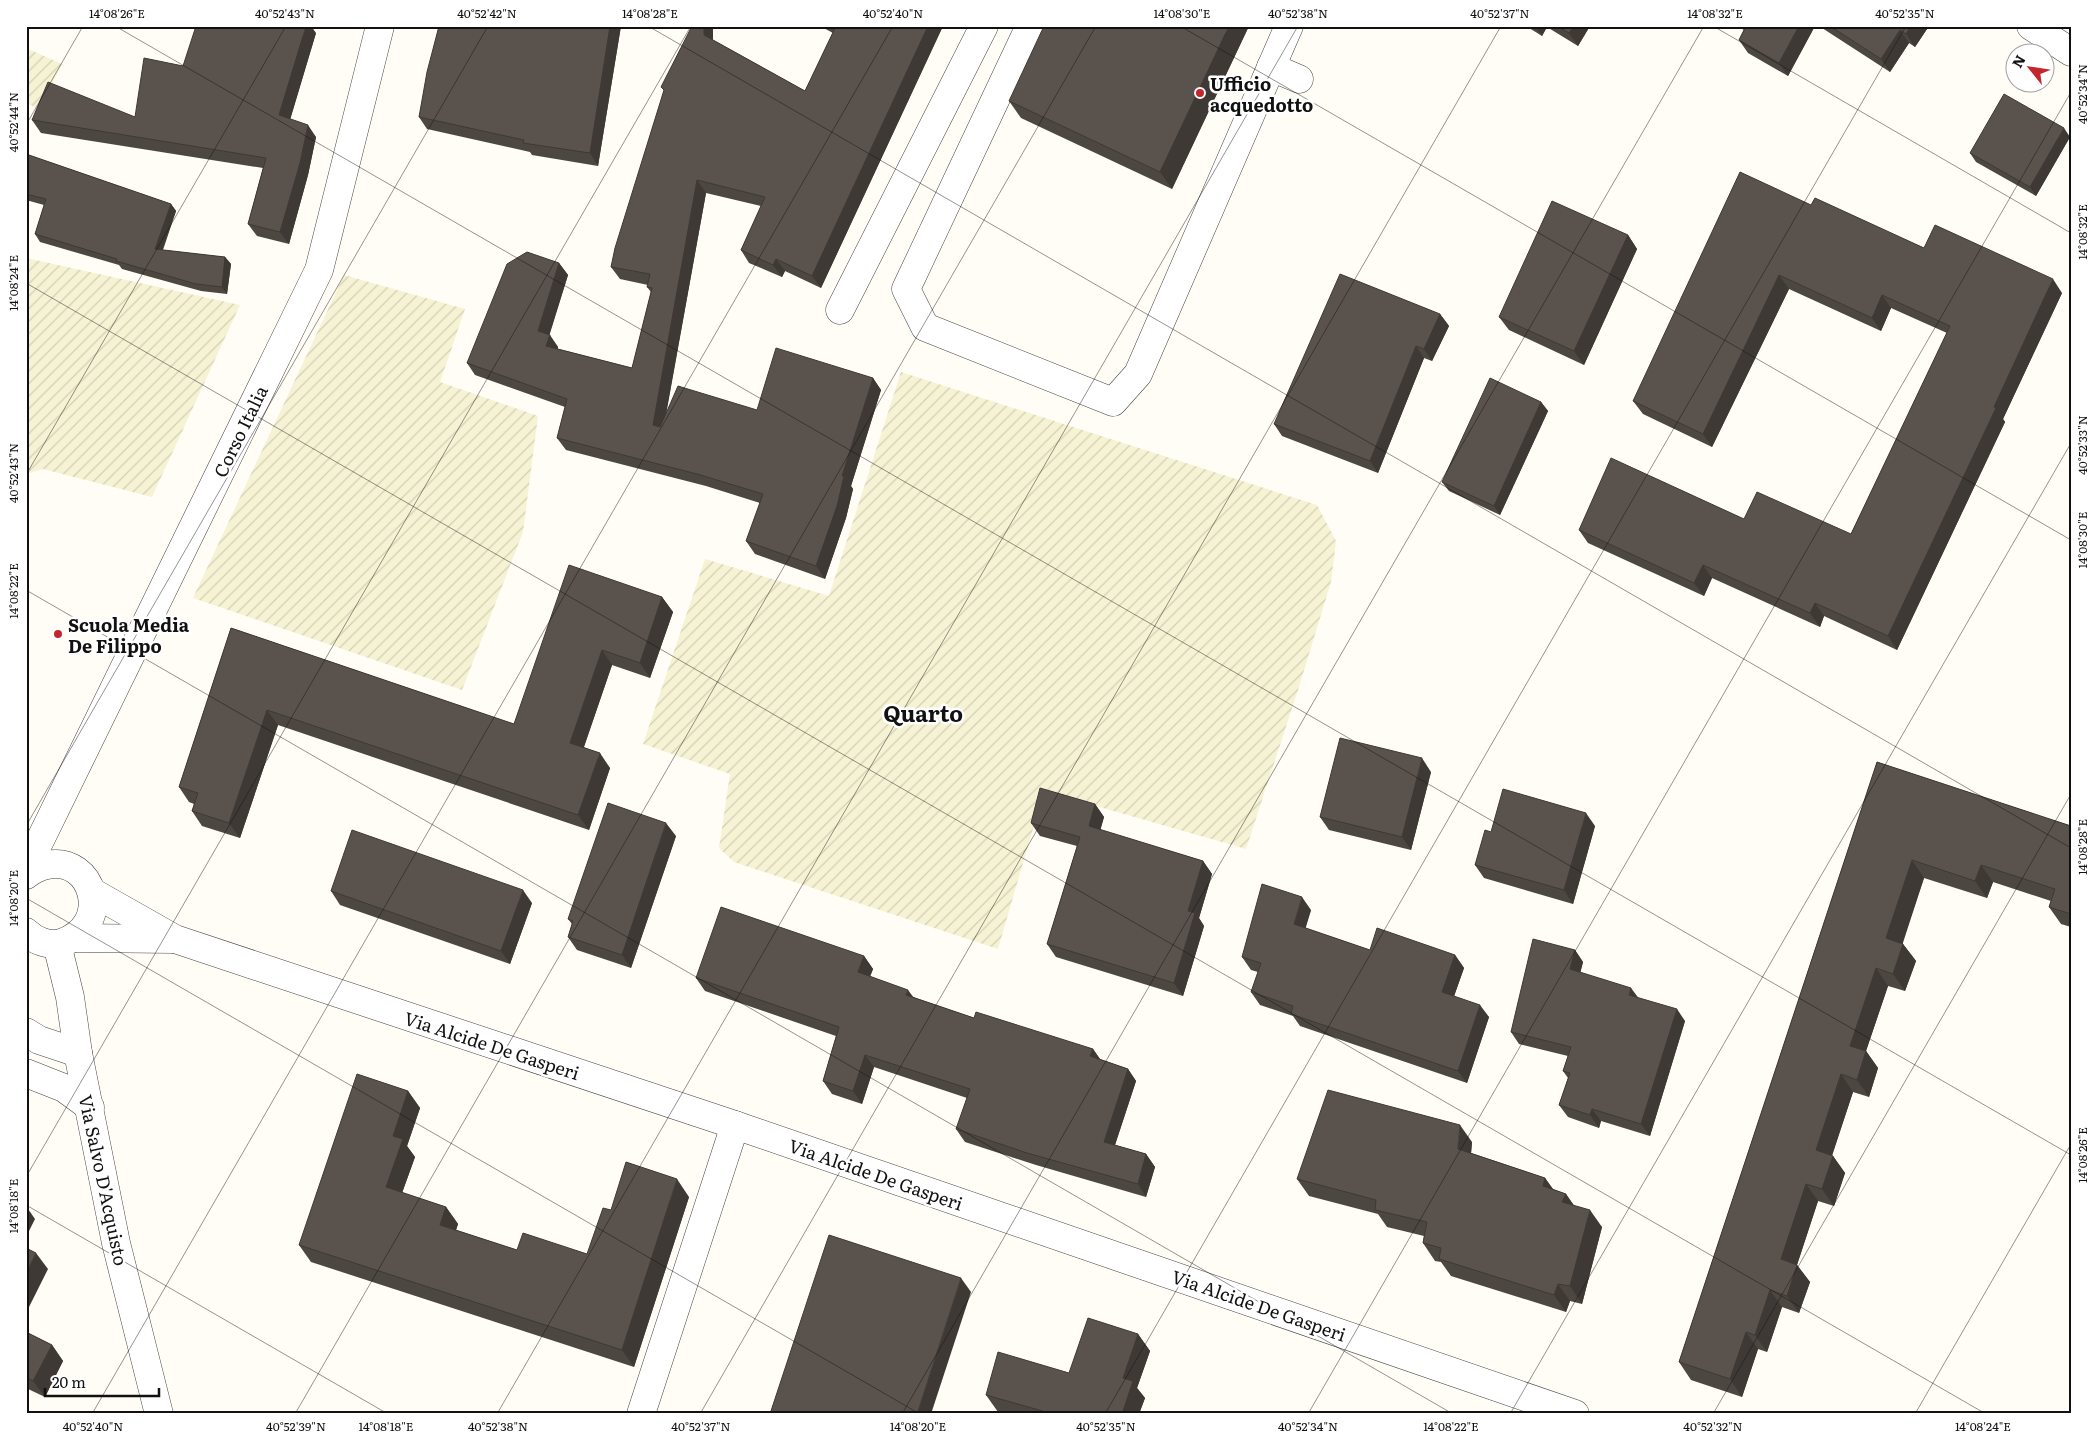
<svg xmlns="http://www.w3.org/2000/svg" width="2097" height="1440" font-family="Literata,serif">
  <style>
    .farmland { fill: url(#farmland-furrows) }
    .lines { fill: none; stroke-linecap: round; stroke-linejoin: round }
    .minor-casing { stroke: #444; stroke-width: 29 }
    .minor { stroke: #fff; stroke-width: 28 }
    .wall { fill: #4d4742 }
    .shaded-wall { fill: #3f3936 }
    .building { fill: #5a524d; stroke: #3f3936 }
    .ticks { fill: none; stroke: #111; stroke-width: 1; stroke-opacity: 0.45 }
    .poi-dot { fill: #c4262e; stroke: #fff; stroke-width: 2 }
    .labels { text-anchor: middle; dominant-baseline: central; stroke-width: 5; stroke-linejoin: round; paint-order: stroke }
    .poi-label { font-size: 18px; font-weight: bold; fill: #111; stroke: #fff; text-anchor: start }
    .street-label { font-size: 18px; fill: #111; stroke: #fff }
    .district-label { font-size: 22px; font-weight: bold; fill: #111; stroke: #fff }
    .neatline { fill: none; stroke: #111; stroke-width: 2 }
    .ticks-label { font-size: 12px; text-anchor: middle; fill: #111 }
  </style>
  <defs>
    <pattern id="farmland-furrows" width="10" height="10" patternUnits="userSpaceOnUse" patternTransform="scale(1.25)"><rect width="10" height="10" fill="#f6f3d4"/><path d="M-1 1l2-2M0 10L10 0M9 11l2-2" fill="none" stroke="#d2cfb5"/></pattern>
  </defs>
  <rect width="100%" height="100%" fill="#fffdf5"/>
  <g class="farmland">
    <polygon points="26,48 62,64 40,109 26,103"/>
    <polygon points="26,258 240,305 152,497 43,469 26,474"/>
    <polygon points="344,275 465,309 440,382 538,416 523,532 462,690 193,598"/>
    <polygon points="901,372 1317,505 1336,541 1331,582 1298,690 1246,849 1044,791 998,949 734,862 719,848 730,774 643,744 705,559 829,596"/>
  </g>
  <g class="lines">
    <defs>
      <g id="minor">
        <polyline points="1030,26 906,289 925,327 1113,402 1138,374 1289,26"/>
        <polyline points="2031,26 2071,52"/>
        <polyline points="1271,67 1299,79"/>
        <polyline points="840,310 984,26"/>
        <polyline points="26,869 319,270 380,26"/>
        <path d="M26 875C32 870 39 867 47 865 93 855 115 925 61 943 49 946 35 941 26 932"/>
        <polyline points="92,892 175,939 735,1125 1575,1414"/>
        <polyline points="74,938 174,939"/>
        <polyline points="57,944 70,997 78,1053 116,1243 159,1414"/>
        <polyline points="26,1032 39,1040 78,1053"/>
        <polyline points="26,1073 64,1088 90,1107"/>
        <polyline points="641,1414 735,1125"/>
      </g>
    </defs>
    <use href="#minor" class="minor-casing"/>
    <use href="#minor" class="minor"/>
  </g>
  <g class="wall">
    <polygon points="439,26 621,26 598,166 532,155 530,152 427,129 419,117"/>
    <polygon points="713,26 713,40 805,91 833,33 820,26 943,26 821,288 785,271 782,277 749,263 741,250 761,206 706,193 666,413 757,410 873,378 881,390 851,486 853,489 846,518 825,579 755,554 746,541 760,503 706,486 566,450 557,438 565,407 475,375 467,363 559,263 568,275 549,335 558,347 558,349 632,368 651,292 647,287 648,285 620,279 611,267"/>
    <polygon points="1249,26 1172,189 1021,118 1009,101"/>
    <polygon points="1526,26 1590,26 1578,46 1547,27 1542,36"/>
    <polygon points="1737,26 1815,26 1788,76 1748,53 1739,40 1744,30"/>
    <polygon points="1819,26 1929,26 1915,47 1909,43 1890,72"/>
    <polygon points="316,33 290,119 316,137 308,175 289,244 257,236 248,224 263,168 41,133 32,120 135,117 183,66"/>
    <polygon points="2070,137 2036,196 1976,162 1970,153"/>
    <polygon points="26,154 171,204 176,211 163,250 225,257 231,264 227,294 201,291 122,269 119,265 40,242 35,234 44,205 26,200"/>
    <polygon points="1811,205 1924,248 2062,293 2003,419 2005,422 1897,650 1824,616 1820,627 1712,578 1704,596 1588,543 1579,530 1744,519 1851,534 1947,333 1891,308 1881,331 1789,289 1712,447 1643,414 1633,401"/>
    <polygon points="1628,235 1637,249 1584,365 1509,330 1499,317"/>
    <polygon points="1440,314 1449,326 1432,361 1424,358 1378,473 1282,436 1274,424"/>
    <polygon points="1541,402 1548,411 1500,515 1449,491 1442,482"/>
    <polygon points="662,597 673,612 650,678 612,665 584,747 610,768 589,830 278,725 240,838 202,826 192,811 194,804 189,802 179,787 231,628 514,724"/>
    <polygon points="1877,762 2071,826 2071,927 2061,924 2049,907 2051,901 1993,882 1987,898 1924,878 1902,943 1903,944 1916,961 1905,991 1888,986 1866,1051 1878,1068 1869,1097 1853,1092 1832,1156 1833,1156 1845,1173 1834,1206 1818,1201 1797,1265 1810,1282 1799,1313 1782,1307 1767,1352 1758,1349 1742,1397 1691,1380 1679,1362"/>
    <polygon points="1431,772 1411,850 1329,830 1320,817"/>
    <polygon points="1095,804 1104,817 1100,830 1203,861 1212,874 1199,918 1204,926 1183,996 1056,957 1047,944 1077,846 1040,836 1031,823"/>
    <polygon points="1595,826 1573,904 1484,878 1475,865 1491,832"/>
    <polygon points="676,836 631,968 577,950 568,937 572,924 568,919"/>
    <polygon points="331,891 532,903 510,964 340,905"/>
    <polygon points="1311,910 1305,928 1370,950 1455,955 1464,968 1454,996 1489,1017 1467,1083 1300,1026 1293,1016 1260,1005 1251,992 1258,972 1251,970 1242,957"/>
    <polygon points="1575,950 1583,962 1580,973 1638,998 1685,1021 1650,1136 1601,1121 1599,1128 1568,1117 1559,1105 1568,1078 1563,1071 1568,1056 1519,1044 1511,1032"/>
    <polygon points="864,956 873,969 870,976 913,997 974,1018 1093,1049 1100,1059 1128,1069 1136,1081 1115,1145 1146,1154 1155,1167 1146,1197 1036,1165 965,1142 956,1129 967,1098 874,1067 862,1104 832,1094 823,1081 836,1036 705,991 696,978"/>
    <polygon points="408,1091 420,1108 407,1146 415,1157 402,1193 446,1207 458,1224 456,1230 517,1250 587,1254 611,1210 689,1197 634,1367 311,1262 299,1245"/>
    <polygon points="1472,1142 1471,1153 1545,1178 1553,1189 1566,1194 1573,1205 1602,1227 1582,1304 1570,1301 1566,1312 1451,1276 1441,1262 1435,1261 1423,1243 1424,1236 1387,1227 1378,1214 1309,1196 1297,1179"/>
    <polygon points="26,1332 52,1345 63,1361 45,1397 26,1388"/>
    <polygon points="1138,1334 1150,1351 1137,1388 1145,1398 1139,1414 1006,1414 998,1412 986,1395 1069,1373"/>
  </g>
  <g class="shaded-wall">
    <polygon points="306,26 311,26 316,33 288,127 279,115"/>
    <polygon points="610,26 621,26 598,166 590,153"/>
    <polygon points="704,26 713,26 713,48 704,35"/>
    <polygon points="928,26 943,26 821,288 812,276"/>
    <polygon points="1229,26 1249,26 1172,189 1160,172"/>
    <polygon points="1535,26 1546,26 1547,27 1542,36"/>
    <polygon points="1574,26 1590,26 1578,46 1569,33"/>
    <polygon points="1799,26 1815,26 1788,76 1779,63"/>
    <polygon points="1911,26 1929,26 1915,47 1906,34"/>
    <polygon points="1900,30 1909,43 1890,72 1881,59"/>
    <polygon points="308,125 316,137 308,175 289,244 280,232"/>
    <polygon points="2064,128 2070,137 2036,196 2030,187"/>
    <polygon points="697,180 706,193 662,437 653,425"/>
    <polygon points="171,204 176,211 160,256 155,249"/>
    <polygon points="1628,235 1637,249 1584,365 1574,351"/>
    <polygon points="225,257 231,264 227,294 222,287"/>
    <polygon points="776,259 785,271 782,277 773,265"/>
    <polygon points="559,263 568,275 547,343 538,331"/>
    <polygon points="1779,275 1789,289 1712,447 1703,434"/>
    <polygon points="2053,279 2062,293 2003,419 2005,422 1897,650 1888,636"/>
    <polygon points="1882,295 1891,308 1881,331 1872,318"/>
    <polygon points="1440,314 1449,326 1432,361 1424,349"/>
    <polygon points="550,335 558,347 554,359 546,346"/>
    <polygon points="1416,346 1424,358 1378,473 1370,461"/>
    <polygon points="873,378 881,390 851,486 853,489 846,518 825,579 816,566 842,476"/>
    <polygon points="1541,402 1548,411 1500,515 1494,506"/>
    <polygon points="1703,565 1712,578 1704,596 1694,583"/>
    <polygon points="662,597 673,612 650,678 640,663"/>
    <polygon points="1815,603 1824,616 1820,627 1810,613"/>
    <polygon points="602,650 612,665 580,758 570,743"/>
    <polygon points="267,710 278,725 240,838 229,823"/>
    <polygon points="600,753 610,768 589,830 578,815"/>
    <polygon points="1422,758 1431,772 1411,850 1402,837"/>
    <polygon points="1095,804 1104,817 1098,839 1089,826"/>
    <polygon points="1586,813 1595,826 1573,904 1564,890"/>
    <polygon points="666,823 676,836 631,968 622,955"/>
    <polygon points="1912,860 1924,878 1899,955 1886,938"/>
    <polygon points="1203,861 1212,874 1199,918 1204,926 1183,996 1174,983 1188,911"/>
    <polygon points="1981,865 1993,882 1987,898 1975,881"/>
    <polygon points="523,890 532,903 510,964 501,951"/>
    <polygon points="1302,897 1311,910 1303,937 1294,924"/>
    <polygon points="1903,944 1916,961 1905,991 1893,974"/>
    <polygon points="1575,950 1583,962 1578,982 1570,969"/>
    <polygon points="1455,955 1464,968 1451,1005 1442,992"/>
    <polygon points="864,956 873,969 867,985 858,972"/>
    <polygon points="1876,968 1888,986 1866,1051 1878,1068 1869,1097 1857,1080 1850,1046"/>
    <polygon points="1631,988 1640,1000 1629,995"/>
    <polygon points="908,990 917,1002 906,995"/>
    <polygon points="1480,1005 1489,1017 1467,1083 1458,1071"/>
    <polygon points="1677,1009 1685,1021 1650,1136 1641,1124"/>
    <polygon points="1093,1049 1102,1062 1090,1056"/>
    <polygon points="865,1055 874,1067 862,1104 853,1091"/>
    <polygon points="1128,1069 1136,1081 1112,1154 1104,1142"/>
    <polygon points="1841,1074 1853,1092 1828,1167 1816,1150"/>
    <polygon points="408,1091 420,1108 407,1146 415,1157 398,1204 386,1187 393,1136"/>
    <polygon points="1592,1109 1601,1121 1599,1128 1590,1115"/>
    <polygon points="1460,1125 1472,1142 1470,1166 1458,1149"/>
    <polygon points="1146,1154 1155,1167 1146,1197 1138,1184"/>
    <polygon points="1833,1156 1845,1173 1834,1206 1822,1189"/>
    <polygon points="1545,1178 1557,1195 1543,1186"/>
    <polygon points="677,1179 689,1197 634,1367 622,1350"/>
    <polygon points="1806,1184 1818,1201 1793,1277 1781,1259"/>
    <polygon points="1566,1194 1578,1211 1562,1202"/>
    <polygon points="26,1206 35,1219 26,1237"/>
    <polygon points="446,1207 458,1224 452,1242 440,1225"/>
    <polygon points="1590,1210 1602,1227 1582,1304 1570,1286"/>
    <polygon points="36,1253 48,1269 26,1313 26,1273"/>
    <polygon points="1797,1265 1810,1282 1799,1313 1787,1296"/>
    <polygon points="961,1278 971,1292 931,1414 917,1414"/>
    <polygon points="1558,1284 1570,1301 1566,1312 1554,1295"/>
    <polygon points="1770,1290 1782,1307 1767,1352 1755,1335"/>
    <polygon points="1746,1332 1758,1349 1742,1397 1730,1379"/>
    <polygon points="1138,1334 1150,1351 1137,1388 1145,1398 1139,1414 1122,1414 1123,1378"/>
    <polygon points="52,1345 63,1361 45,1397 33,1381"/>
  </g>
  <g class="building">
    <polygon points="196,26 306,26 279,115 308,125 300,163 280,232 248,224 266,158 32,120 48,82 135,117 144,58 183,66"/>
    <polygon points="439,26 610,26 590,153 523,143 524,140 419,117 427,72"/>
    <polygon points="692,26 704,26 704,35 805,91 836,26 928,26 812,276 776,259 773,265 741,250 765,197 697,180 653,425 660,427 678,386 757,410 776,348 873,378 842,476 844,476 837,506 816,566 746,541 763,494 697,474 557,438 567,399 467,363 507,264 527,252 559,263 538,331 550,335 546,346 632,368 652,288 647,287 650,274 611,267 615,248 664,90 661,87"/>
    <polygon points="1044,26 1229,26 1160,172 1009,101"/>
    <polygon points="1557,26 1574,26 1569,33"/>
    <polygon points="1746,26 1799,26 1779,63 1739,40"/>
    <polygon points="1830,26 1911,26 1906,34 1900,30 1881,59"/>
    <polygon points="2004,94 2064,128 2030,187 1970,153"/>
    <polygon points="26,154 171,204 155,249 225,257 222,287 196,284 116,261 117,259 35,234 46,199 26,194"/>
    <polygon points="1740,172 1811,205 1815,198 1924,248 1935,225 2053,279 1994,407 1996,408 1888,636 1815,603 1810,613 1703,565 1694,583 1579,530 1611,458 1744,519 1757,492 1851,534 1950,326 1882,295 1872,318 1779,275 1703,434 1633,401"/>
    <polygon points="1552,201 1628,235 1574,351 1499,317"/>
    <polygon points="1340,274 1440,314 1424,349 1416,346 1370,461 1274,424"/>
    <polygon points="1490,378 1541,402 1494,506 1442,482"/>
    <polygon points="569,565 662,597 640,663 602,650 570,743 600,753 578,815 267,710 229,823 192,811 198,793 179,787 231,628 514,724"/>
    <polygon points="1340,738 1422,758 1402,837 1320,817"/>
    <polygon points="1877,762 2071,826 2071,914 2049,907 2055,889 1981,865 1975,881 1912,860 1886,938 1903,944 1893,974 1876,968 1850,1046 1866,1051 1857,1080 1841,1074 1816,1150 1833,1156 1822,1189 1806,1184 1781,1259 1797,1265 1787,1296 1770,1290 1755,1335 1746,1332 1730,1379 1679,1362"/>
    <polygon points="1040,788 1095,804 1089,826 1203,861 1188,911 1195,913 1174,983 1047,944 1080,837 1031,823"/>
    <polygon points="1503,789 1586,813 1564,890 1475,865 1485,830 1491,832"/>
    <polygon points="608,803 666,823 622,955 568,937 573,921 568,919"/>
    <polygon points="352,830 523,890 501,951 331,891"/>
    <polygon points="1262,884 1302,897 1294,924 1370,950 1377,928 1455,955 1442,992 1480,1005 1458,1071 1291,1014 1293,1006 1251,992 1261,963 1242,957"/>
    <polygon points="721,907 864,956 858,972 908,990 906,995 974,1018 976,1012 1093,1049 1090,1056 1128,1069 1104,1142 1146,1154 1138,1184 1027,1153 956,1129 970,1089 865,1055 853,1091 823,1081 839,1027 696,978"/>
    <polygon points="1533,939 1575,950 1570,969 1631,988 1629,995 1677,1009 1641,1124 1592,1109 1590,1115 1559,1105 1570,1073 1563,1071 1571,1047 1511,1032"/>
    <polygon points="357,1074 408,1091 393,1136 403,1139 386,1187 446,1207 440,1225 517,1250 523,1233 587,1254 603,1208 611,1210 626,1162 677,1179 622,1350 299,1245"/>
    <polygon points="1328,1090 1460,1125 1458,1149 1545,1178 1543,1186 1566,1194 1562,1202 1590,1210 1570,1286 1558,1284 1554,1295 1439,1259 1441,1248 1423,1243 1427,1222 1375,1210 1376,1200 1297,1179"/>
    <polygon points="829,1235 961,1278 917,1414 770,1414"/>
    <polygon points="26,1248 36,1253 26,1273"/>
    <polygon points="1088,1318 1138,1334 1123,1378 1133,1381 1122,1414 1053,1414 986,1395 998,1352 1069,1373"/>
    <polygon points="26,1332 52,1345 33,1381 26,1377"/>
  </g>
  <path class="ticks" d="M115 26 2071 1155M648 26 2071 848M1180 26 2071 540M1713 26 2071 233M26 125 83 26M26 283 1986 1414M26 475 286 26M26 590 1453 1414M26 826 488 26M26 898 920 1414M26 1177 691 26M26 1205 388 1414M92 1414 893 26M295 1414 1096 26M497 1414 1298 26M700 1414 1501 26M902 1414 1704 26M1105 1414 1906 26M1308 1414 2071 92M1510 1414 2071 443M1713 1414 2071 794M1915 1414 2071 1144"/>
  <g class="poi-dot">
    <circle cx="1200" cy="93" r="5"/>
    <circle cx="58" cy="634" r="5"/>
  </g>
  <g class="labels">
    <g class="poi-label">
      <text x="1210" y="83">Ufficio<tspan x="1210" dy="21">acquedotto</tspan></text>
      <text x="68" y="624">Scuola Media<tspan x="68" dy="21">De Filippo</tspan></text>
    </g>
    <g class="street-label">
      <text transform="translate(240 431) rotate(-64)">Corso Italia</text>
      <text transform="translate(492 1045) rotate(18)">Via Alcide De Gasperi</text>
      <text transform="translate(876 1174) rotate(19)">Via Alcide De Gasperi</text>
      <text transform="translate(104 1180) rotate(78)">Via Salvo D'Acquisto</text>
      <text transform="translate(1259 1305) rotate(19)">Via Alcide De Gasperi</text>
    </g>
    <g class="district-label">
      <text x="923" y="712">Quarto</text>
    </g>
  </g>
  <rect width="2097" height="1440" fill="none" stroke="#ffffff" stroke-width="55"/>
  <g transform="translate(2030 68) rotate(300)"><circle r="24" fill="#ffffff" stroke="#a0a0a0"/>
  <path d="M0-4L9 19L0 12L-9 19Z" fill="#c4262e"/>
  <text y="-8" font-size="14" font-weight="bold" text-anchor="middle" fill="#111111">N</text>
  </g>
  <path d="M45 1388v8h114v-8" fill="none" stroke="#111111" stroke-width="2.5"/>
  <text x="52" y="1388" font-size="15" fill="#111111" stroke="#ffffff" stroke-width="4" paint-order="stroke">20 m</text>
  <rect x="28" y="28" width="2042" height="1384" class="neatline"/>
  <g class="ticks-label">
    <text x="117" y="18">14°08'26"E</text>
    <text x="285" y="18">40°52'43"N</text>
    <text x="487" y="18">40°52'42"N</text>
    <text x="650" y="18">14°08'28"E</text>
    <text x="893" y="18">40°52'40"N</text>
    <text x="1182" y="18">14°08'30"E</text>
    <text x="1298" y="18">40°52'38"N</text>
    <text x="1500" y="18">40°52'37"N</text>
    <text x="1715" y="18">14°08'32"E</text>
    <text x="1905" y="18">40°52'35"N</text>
    <text transform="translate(2083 94) rotate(-90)" y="4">40°52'34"N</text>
    <text transform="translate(14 122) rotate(-90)" y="4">40°52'44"N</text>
    <text transform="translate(2083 232) rotate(-90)" y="4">14°08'32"E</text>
    <text transform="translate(14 283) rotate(-90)" y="4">14°08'24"E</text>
    <text transform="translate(2083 445) rotate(-90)" y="4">40°52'33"N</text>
    <text transform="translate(14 473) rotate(-90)" y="4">40°52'43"N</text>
    <text transform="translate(2083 540) rotate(-90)" y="4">14°08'30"E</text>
    <text transform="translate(14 591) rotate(-90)" y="4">14°08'22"E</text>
    <text transform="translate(2083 847) rotate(-90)" y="4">14°08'28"E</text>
    <text transform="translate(14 898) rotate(-90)" y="4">14°08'20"E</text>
    <text transform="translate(2083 1155) rotate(-90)" y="4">14°08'26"E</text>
    <text transform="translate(14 1206) rotate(-90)" y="4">14°08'18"E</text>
    <text x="93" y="1431">40°52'40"N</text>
    <text x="296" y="1431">40°52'39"N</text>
    <text x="386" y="1431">14°08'18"E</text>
    <text x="498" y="1431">40°52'38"N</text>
    <text x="701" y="1431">40°52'37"N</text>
    <text x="918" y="1431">14°08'20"E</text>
    <text x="1106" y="1431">40°52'35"N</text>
    <text x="1308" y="1431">40°52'34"N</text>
    <text x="1451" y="1431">14°08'22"E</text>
    <text x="1713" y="1431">40°52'32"N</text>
    <text x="1983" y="1431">14°08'24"E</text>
  </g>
</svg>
